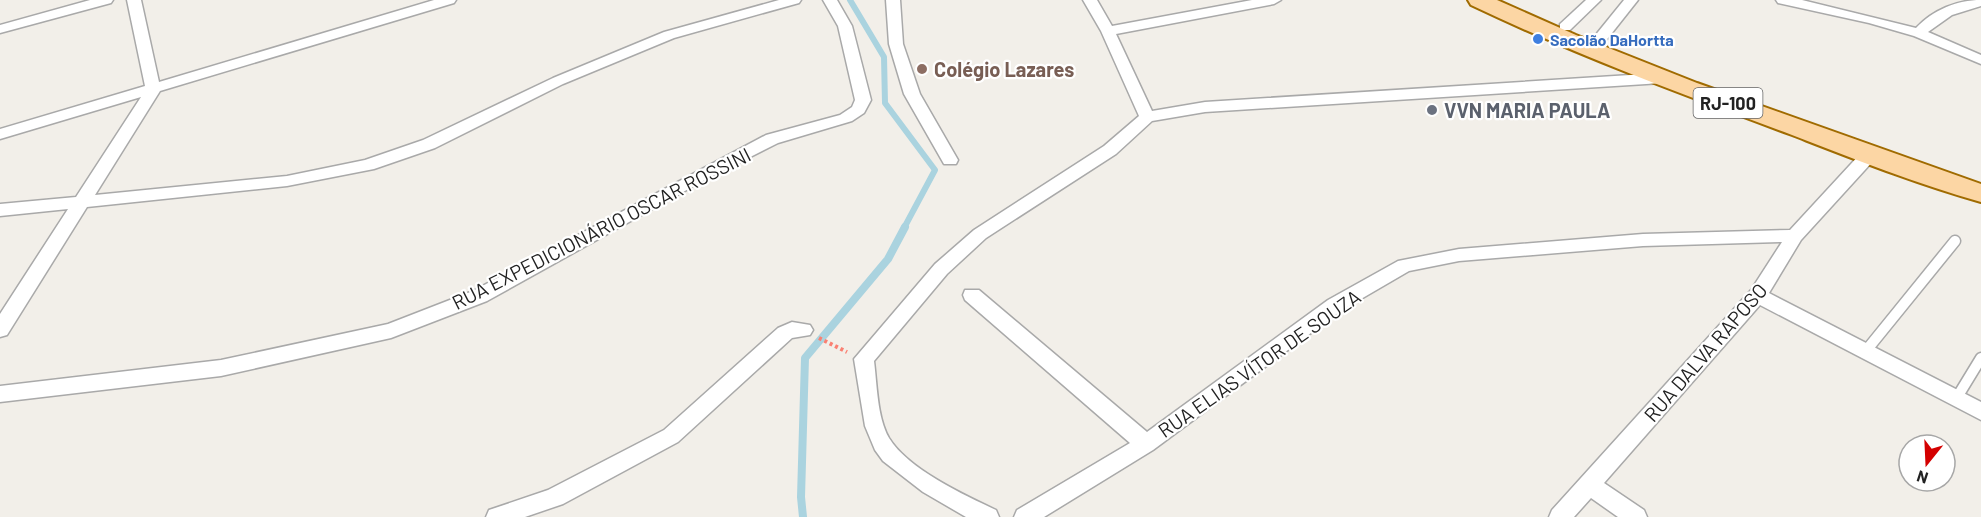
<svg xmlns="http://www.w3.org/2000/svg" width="1981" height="517" font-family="Barlow,sans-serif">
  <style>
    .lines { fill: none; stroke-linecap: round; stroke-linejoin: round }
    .stream-far1 { stroke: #aad3df; stroke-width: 6 }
    .stream { stroke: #aad3df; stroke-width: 8 }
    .lane-casing { stroke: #a9a9a9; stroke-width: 13 }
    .street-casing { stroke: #a9a9a9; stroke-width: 3 }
    .primary-casing { stroke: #a06b00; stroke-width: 4 }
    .path { stroke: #fa8072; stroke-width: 4; stroke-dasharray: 3 3; stroke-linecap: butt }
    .lane { stroke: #fff; stroke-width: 10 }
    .street { fill: #fff; fill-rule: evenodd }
    .primary { fill: #fcd6a4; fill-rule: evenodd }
    .shop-dot { fill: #3f7fe0; stroke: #fff; stroke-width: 2 }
    .education-dot { fill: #8d6e63; stroke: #fff; stroke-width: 2 }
    .worship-dot { fill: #6b7280; stroke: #fff; stroke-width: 2 }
    .labels { text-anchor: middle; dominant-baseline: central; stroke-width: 4.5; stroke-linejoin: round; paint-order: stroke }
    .far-shop-label { font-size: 16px; font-weight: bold; fill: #366cbe; stroke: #fff; text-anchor: start }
    .shield { fill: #fff; stroke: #646464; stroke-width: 1.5 }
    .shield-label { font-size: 18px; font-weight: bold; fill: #222 }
    .education-label { font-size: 20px; font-weight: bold; fill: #785e54; stroke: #fff; text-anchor: start }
    .worship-label { font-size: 20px; font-weight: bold; fill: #5b616d; stroke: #fff; text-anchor: start }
    .street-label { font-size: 20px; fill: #222; stroke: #fff }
  </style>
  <rect width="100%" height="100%" fill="#f2efe9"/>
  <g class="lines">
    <polyline class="stream-far1" points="850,0 884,57 885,103 935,170 904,228"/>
    <polyline class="stream" points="803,517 801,497 805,358 888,259 905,227"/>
    <defs>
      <g id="lane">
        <polyline points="1865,352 1955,241"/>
        <polyline points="1956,399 1981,358"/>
      </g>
      <g id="street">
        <polygon points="90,0 113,0 111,3 0,33 0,25"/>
        <polygon points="127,0 141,0 159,82 434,0 456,0 454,3 160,91 95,195 287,176 365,160 423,140 553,78 664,32 779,0 801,0 799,3 674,38 563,84 435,148 374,169 287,186 87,207 7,335 0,337 0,314 68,209 0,216 0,204 76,197 141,97 0,139 0,129 145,86"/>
        <polygon points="823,0 837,0 852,26 871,100 864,113 852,121 778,143 701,182 487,301 391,338 221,376 0,402 0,386 221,360 388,324 473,291 766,135 840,115 852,107 855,100 838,26"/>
        <polygon points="886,0 900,0 903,44 920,94 958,160 956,164 944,164 904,94 889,44"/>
        <path d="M1083 0H1097L1112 26 1252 0H1281L1274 4 1116 34 1152 111 1205 102 1662 73 1670 78 1662 83 1205 112 1152 121 1116 154 986 238 947 274 874 361C877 384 877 417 889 438 908 469 964 495 996 510L999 517H966L923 492 883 461 875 450 865 426 854 359 935 264 974 230 1104 146 1139 116 1101 31Z"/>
        <polygon points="1586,0 1601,0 1570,30 1560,30 1560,24"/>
        <polygon points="1624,0 1638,0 1604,43 1594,43 1592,40 1594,37"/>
        <path d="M1776 0H1802L1916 28C1933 10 1957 0 1981 0V6L1952 15 1928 32 1981 55V64L1914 36 1869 23 1778 3Z"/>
        <polygon points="1868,151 1874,152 1876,156 1874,160 1801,240 1769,293 1981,402 1981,420 1760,305 1604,483 1644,510 1647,517 1618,517 1591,498 1574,517 1549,517 1552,510 1751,290 1782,242 1643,246 1459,261 1409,271 1342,310 1153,450 1044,517 1014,517 1017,510 1130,443 965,300 963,295 965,290 979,290 1147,432 1328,300 1398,261 1459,249 1643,234 1790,230 1862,152"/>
        <polygon points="792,322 810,325 813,330 810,335 792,338 678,442 563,504 525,517 486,517 489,510 548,490 664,430 778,328"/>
      </g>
      <path id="primary" d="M1468 0H1497L1576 35 1697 83 1981 184V202C1917 184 1854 159 1792 135 1684 95 1576 55 1471 5Z"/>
    </defs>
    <use href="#lane" class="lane-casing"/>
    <use href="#street" class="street-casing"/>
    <use href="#primary" class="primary-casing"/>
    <polyline class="path" points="819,338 847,352"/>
    <use href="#lane" class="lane"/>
    <use href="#street" class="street"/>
    <use href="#primary" class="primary"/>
  </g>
  <circle class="shop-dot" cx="1538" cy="39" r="6"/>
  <circle class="education-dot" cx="922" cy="69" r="6"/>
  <circle class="worship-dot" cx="1432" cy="110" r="6"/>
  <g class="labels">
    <g class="far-shop-label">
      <text x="1550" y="39">Sacolão DaHortta</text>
    </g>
    <rect class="shield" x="1693.5" y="88" width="69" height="30" rx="4.5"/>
    <g class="shield-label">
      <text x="1728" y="103">RJ-100</text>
    </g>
    <g class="education-label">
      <text x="934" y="69">Colégio Lazares</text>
    </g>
    <g class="worship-label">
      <text x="1444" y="110">VVN MARIA PAULA</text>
    </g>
    <g class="street-label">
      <text transform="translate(601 228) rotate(-27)">RUA EXPEDICIONÁRIO OSCAR ROSSINI</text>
      <text transform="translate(1705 352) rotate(-49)">RUA DALVA RAPOSO</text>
      <text transform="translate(1259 363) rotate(-35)">RUA ELIAS VÍTOR DE SOUZA</text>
    </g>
  </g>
  <g transform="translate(1927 463) rotate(198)"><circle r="28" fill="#ffffff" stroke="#a7a7a7" stroke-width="1.5"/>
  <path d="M0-4.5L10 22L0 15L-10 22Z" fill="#d40000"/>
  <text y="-9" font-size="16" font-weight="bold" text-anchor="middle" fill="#222222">N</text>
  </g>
</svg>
